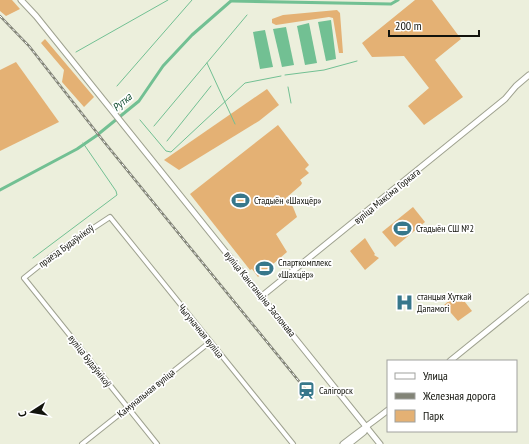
<svg xmlns="http://www.w3.org/2000/svg" width="529" height="444" font-family="'PT Sans Narrow',sans-serif">
  <style>
    .green { fill: #e4b174 }
    .water { fill: #72c093 }
    .lines { fill: none; stroke-linecap: round; stroke-linejoin: round }
    .stream { stroke: #72c093; stroke-width: 1 }
    .canal { stroke: #72c093; stroke-width: 3 }
    .minor-casing { stroke: #9fa290; stroke-width: 6 }
    .major-casing { stroke: #9fa290; stroke-width: 7 }
    .minor { stroke: #fff; stroke-width: 4 }
    .major { stroke: #fff; stroke-width: 5 }
    .rail-casing { stroke: #828477; stroke-width: 2.5 }
    .rail { stroke: #fff; stroke-width: 1; stroke-dasharray: 3; stroke-linecap: butt }
    .labels { text-anchor: middle; dominant-baseline: central; stroke-width: 3.5; stroke-linejoin: round; paint-order: stroke }
    .street-label { font-size: 10px; fill: #12130c; stroke: #fff }
    .poi-label { font-size: 10px; fill: #12130c; stroke: #fff; text-anchor: start }
    .water-label { font-size: 11px; font-style: italic; fill: #104d30; stroke: #fff }
  </style>
  <rect width="100%" height="100%" fill="#ecefdc"/>
  <g class="green">
    <polygon points="0,0 12,0 20,9 6,16 0,11"/>
    <polygon points="415,0 432,0 461,39 435,60 463,97 424,125 408,106 429,88 404,56 372,57 362,43"/>
    <polygon points="337,10 340,13 343,53 339,53 333,18 329,17 276,25 272,23 272,19 283,15"/>
    <polygon points="45,39 94,97 84,107 62,82 64,70 41,43"/>
    <polygon points="16,62 59,122 0,151 0,70"/>
    <polygon points="267,89 279,105 259,121 179,170 164,160"/>
    <polygon points="278,125 309,165 305,169 309,173 300,180 302,183 301,185 286,198 293,207 297,217 276,234 287,252 258,277 252,269 250,270 190,194"/>
    <polygon points="413,207 425,222 395,247 382,232"/>
    <polygon points="365,238 375,254 374,255 379,258 365,270 350,251"/>
    <polygon points="458,293 472,311 458,321 444,305"/>
  </g>
  <g class="water">
    <polygon points="331,20 336,59 326,61 318,22"/>
    <polygon points="309,23 317,63 305,65 297,26"/>
    <polygon points="286,27 294,65 282,67 273,29"/>
    <polygon points="265,30 273,67 260,69 253,32"/>
  </g>
  <g class="lines">
    <g class="stream">
      <polyline points="76,52 168,0"/>
      <polyline points="207,63 235,124"/>
      <polyline points="285,75 324,70 357,61"/>
      <polyline points="117,86 192,0"/>
      <polyline points="288,87 291,103"/>
      <polyline points="140,120 166,151 171,152 245,83 281,76"/>
      <polyline points="154,126 247,15"/>
      <polyline points="167,141 211,86"/>
      <polyline points="33,258 117,195 116,191 83,143"/>
    </g>
    <g class="canal">
      <polyline points="232,1 391,4 398,0"/>
      <polyline points="0,190 77,149 96,136 139,101 163,66 192,35 232,0"/>
    </g>
    <defs>
      <g id="minor">
        <polyline points="82,444 210,342"/>
        <polyline points="157,444 24,278 54,254 110,217 293,444"/>
      </g>
      <g id="major">
        <polyline points="21,0 36,16 380,444"/>
        <polyline points="262,296 505,99 516,86 529,75"/>
        <polyline points="450,361 529,297"/>
        <path d="M343 444C358 432 373 422 388 410"/>
        <polyline points="349,444 364,432 367,427"/>
      </g>
    </defs>
    <use href="#minor" class="minor-casing"/>
    <use href="#major" class="major-casing"/>
    <use href="#minor" class="minor"/>
    <use href="#major" class="major"/>
    <defs>
      <polyline id="rail" points="0,16 29,46 105,143 311,396"/>
    </defs>
    <use href="#rail" class="rail-casing"/>
    <use href="#rail" class="rail"/>
  </g>
  <defs>
    <symbol id="stadium-bare" viewBox="-9 -9 18 18"><path d="M0-5a6.5 5 0 1 0 0 10a6.5 5 0 1 0 0-10ZM-3.5-1.8h7v3.6h-7Z" fill="#37778b" stroke="#fff" stroke-width="2.5" paint-order="stroke"/></symbol>
    <symbol id="hospital-bare" viewBox="-9 -9 18 18"><path d="M-5-5h3v3.5h4V-5h3V5h-3V1.5h-4V5h-3Z" fill="#37778b" stroke="#fff" stroke-width="2.5" paint-order="stroke"/></symbol>
    <symbol id="station-bare" viewBox="-9 -9 18 18"><path d="M-3-6H3Q5-6 5-4V2Q5 4 3 4L4.5 6H3L1.5 4h-3L-3 6H-4.5L-3 4Q-5 4-5 2V-4Q-5-6-3-6ZM-3.5-4v3h7v-3ZM-3.5 1v1.5H-2V1ZM2 1v1.5H3.5V1Z" fill="#37778b" stroke="#fff" stroke-width="2.5" paint-order="stroke"/></symbol>
  </defs>
  <g fill-rule="evenodd">
    <use href="#stadium-bare" x="228" y="188" width="25" height="25"/>
    <use href="#stadium-bare" x="390" y="216" width="25" height="25"/>
    <use href="#stadium-bare" x="252" y="256" width="25" height="25"/>
    <use href="#hospital-bare" x="392" y="290" width="25" height="25"/>
    <use href="#station-bare" x="294" y="378" width="25" height="25"/>
  </g>
  <g class="labels">
    <g class="street-label">
      <text transform="translate(387 196) rotate(-39)">вуліца Максіма Горкага</text>
      <text transform="translate(66 246) rotate(-36)">праезд Будаўнікоў</text>
      <text transform="translate(260 294) rotate(51)">вуліца Канстанціна Заслонава</text>
      <text transform="translate(201 331) rotate(51)">Чыгуначная вуліца</text>
      <text transform="translate(90 361) rotate(52)">вуліца Будаўнікоў</text>
      <text transform="translate(146 393) rotate(-39)">Камунальная вуліца</text>
    </g>
    <g class="poi-label">
      <text x="254" y="200">Стадыён «Шахцёр»</text>
      <text x="416" y="228">Стадыён СШ №2</text>
      <text x="278" y="262">Спарткомплекс<tspan x="278" dy="12">«Шахцёр»</tspan></text>
      <text x="417" y="296">станцыя Хуткай<tspan x="417" dy="12">Дапамогі</tspan></text>
      <text x="319" y="390">Салігорск</text>
    </g>
    <g class="water-label">
      <text transform="translate(122 102) rotate(-41)">Рутка</text>
    </g>
  </g>
  <rect x="387" y="360" width="130" height="72" fill="#ffffff" stroke="#a0a19e"/>
  <rect x="395" y="373" width="20" height="6" fill="#ffffff" stroke="#a0a19e"/>
  <text x="423" y="380" font-size="12" fill="#12130c">Улица</text>
  <rect x="395" y="393" width="20" height="6" fill="#828477" stroke="#a0a19e"/>
  <text x="423" y="400" font-size="12" fill="#12130c">Железная дорога</text>
  <rect x="395" y="410" width="20" height="12" fill="#e4b174" stroke="#a0a19e"/>
  <text x="423" y="420" font-size="12" fill="#12130c">Парк</text>
  <g transform="translate(32 412) rotate(258)" stroke="#ffffff" stroke-width="3" paint-order="stroke">
  <path d="M0-3L7 15L0 10L-7 15Z" fill="#12130c"/>
  <text y="-6" font-size="11" font-weight="bold" text-anchor="middle" fill="#12130c">С</text>
  </g>
  <path d="M389 30v6h90v-6" fill="none" stroke="#12130c" stroke-width="2"/>
  <text x="395" y="30" font-size="12" fill="#12130c" stroke="#ffffff" stroke-width="3" paint-order="stroke">200 m</text>
</svg>
